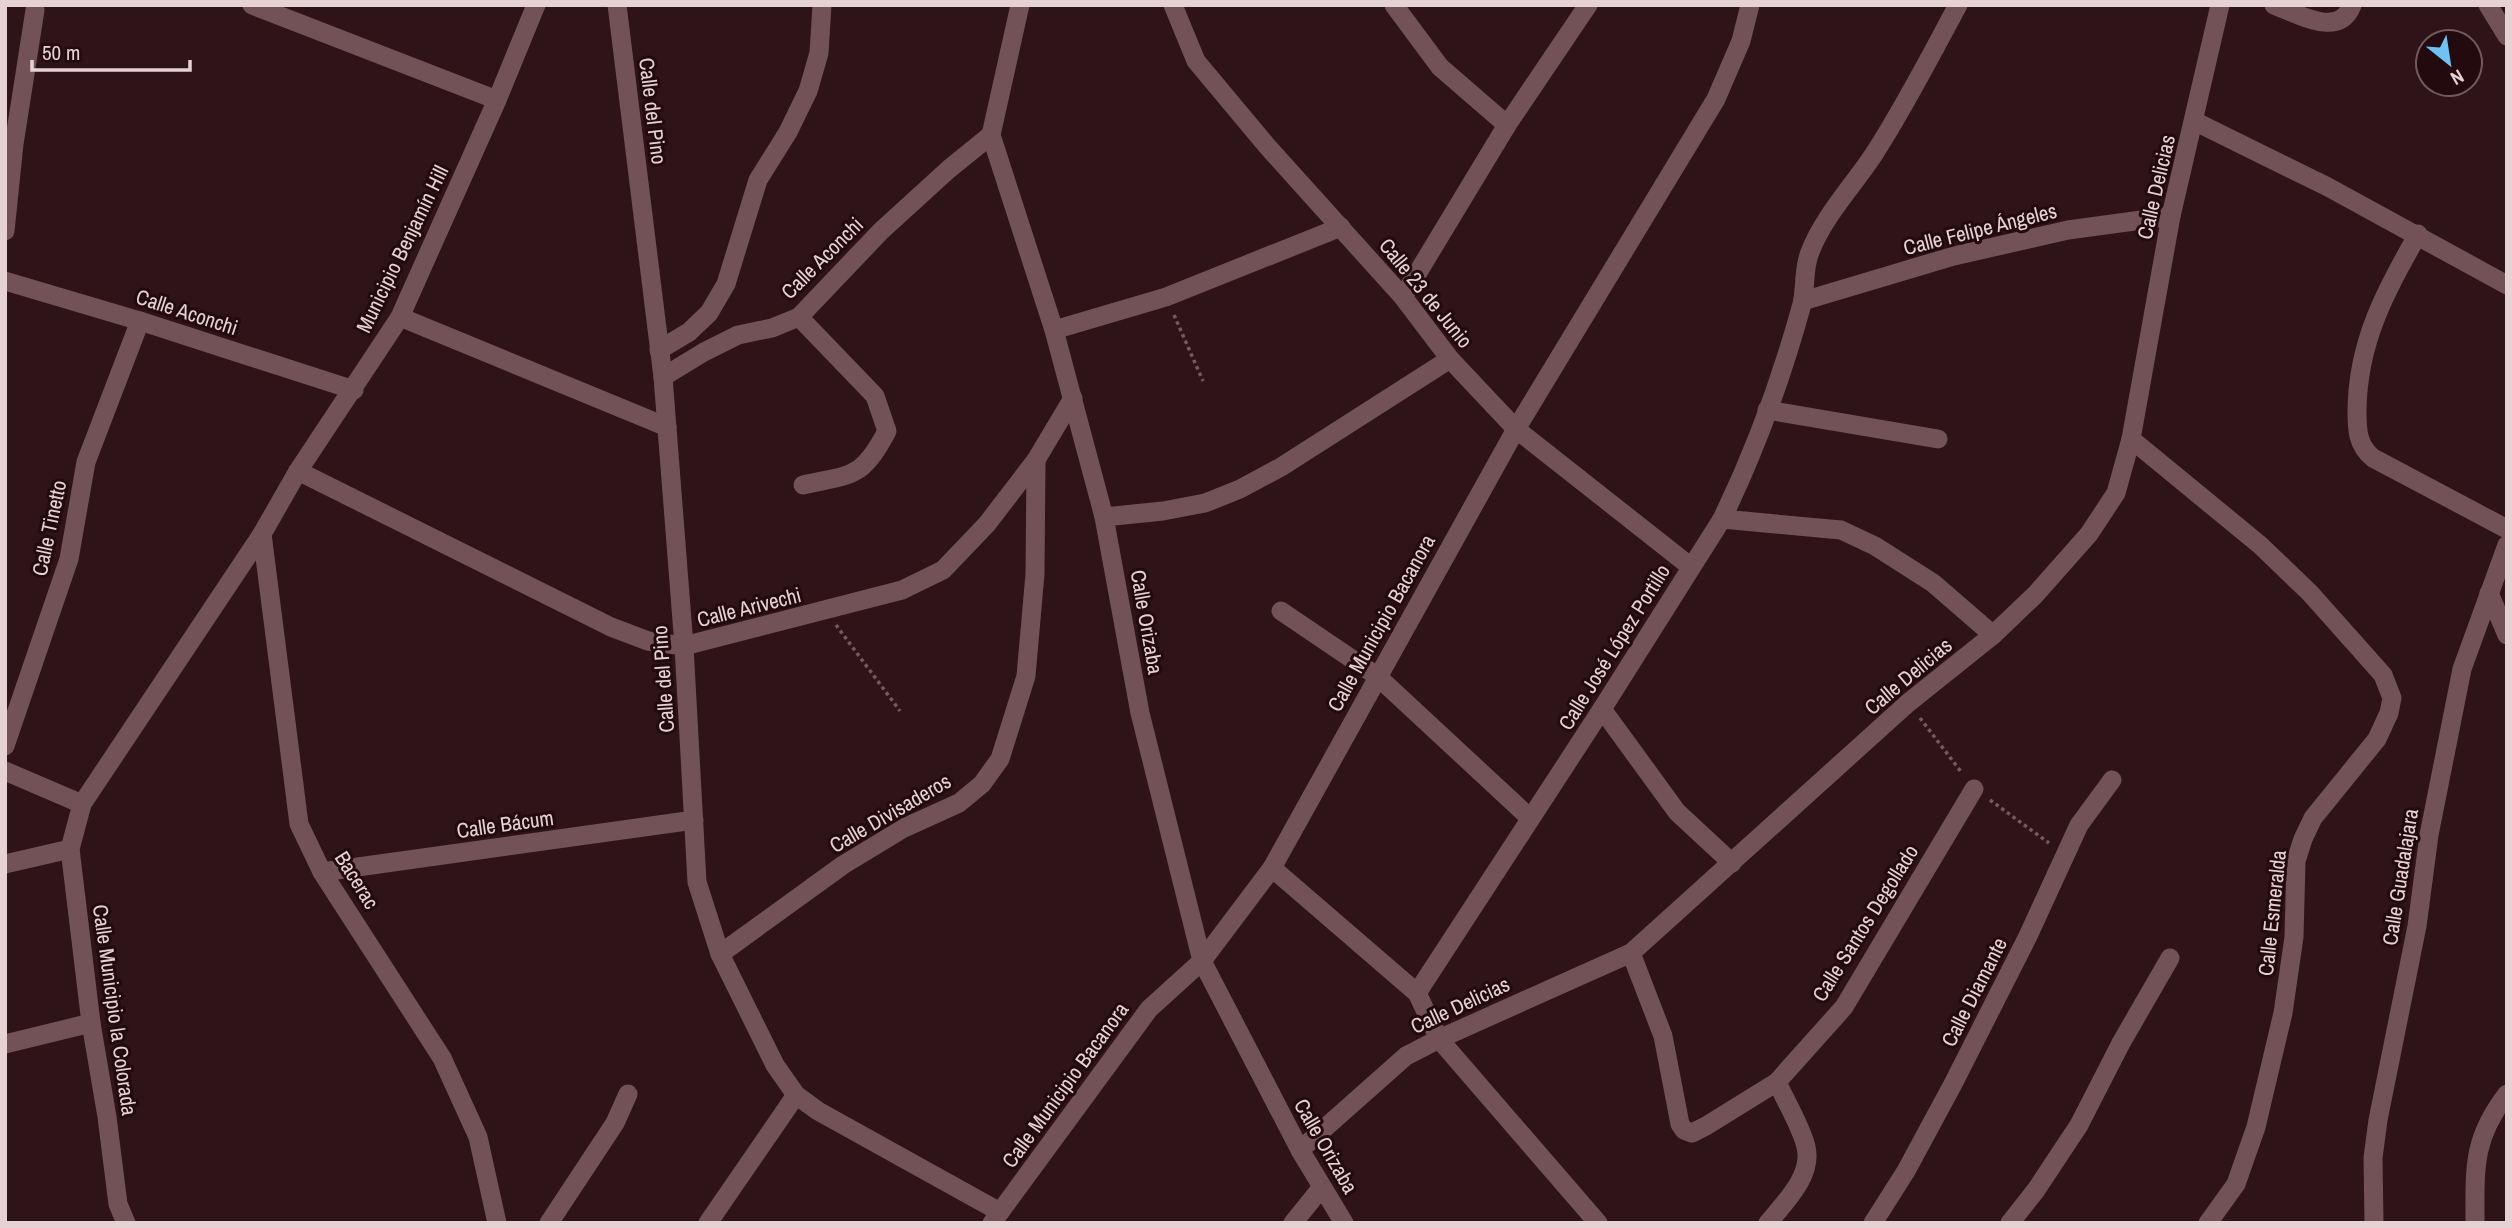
<svg xmlns="http://www.w3.org/2000/svg" width="2512" height="1228" font-family="'Archivo Narrow',sans-serif">
  <style>
    .lines { fill: none; stroke-linecap: round; stroke-linejoin: round }
    .path { stroke: #725a5e; stroke-width: 3.5; stroke-dasharray: 3.5 3.5; stroke-linecap: butt }
    .minor { stroke: #735257; stroke-width: 19 }
    .tertiary { stroke: #735257; stroke-width: 19 }
    .labels { text-anchor: middle; dominant-baseline: central; stroke-width: 6; stroke-linejoin: round; paint-order: stroke }
    .street-label { font-size: 21px; fill: #e6d2d4; stroke: #230a0f }
  </style>
  <rect width="100%" height="100%" fill="#2e1318"/>
  <g class="lines">
    <g class="path">
      <polyline points="1174,315 1203,381"/>
      <polyline points="836,625 900,711"/>
      <polyline points="1920,718 1962,773"/>
      <polyline points="1990,800 2049,843"/>
    </g>
    <g class="minor">
      <polyline points="252,5 497,100"/>
      <polyline points="617,5 663,377 684,646 697,882 720,954 775,1065 796,1095 818,1111 1000,1212"/>
      <polyline points="1020,5 991,135 1054,330 1104,517 1140,713 1202,961 1300,1150 1344,1223"/>
      <polyline points="1173,5 1196,61 1267,146 1403,297 1450,359 1516,429 1691,567"/>
      <polyline points="1394,5 1440,67 1507,125"/>
      <path d="M2274 5C2298 14 2339 39 2352 5"/>
      <polyline points="2488,5 2507,36"/>
      <polyline points="2194,121 2328,187 2507,285"/>
      <polyline points="5,231 14,144 35,10"/>
      <path d="M2418 234C2385 293 2358 341 2357 410 2357 429 2357 445 2373 458L2507 529"/>
      <polyline points="5,281 140,321 354,390"/>
      <polyline points="1403,297 1507,125 1588,5"/>
      <polyline points="1803,301 1954,256 2068,230 2171,216"/>
      <polyline points="400,317 667,427"/>
      <path d="M799 317 875 396 887 431C862 479 852 474 803 485"/>
      <polyline points="1054,330 1166,297 1341,227"/>
      <polyline points="659,350 689,332 709,313 726,284 758,180 788,132 808,91 819,53 822,5"/>
      <polyline points="663,377 704,352 738,335 772,328 799,317 881,231 949,169 991,135"/>
      <polyline points="1767,410 1938,439"/>
      <polyline points="2131,439 2260,545 2310,593 2383,675 2392,698 2389,713 2377,739 2313,818 2303,839 2296,861 2294,937 2283,1013 2256,1127 2236,1184 2208,1223"/>
      <polyline points="298,471 611,627 648,641 684,646 902,590 943,570 987,524 1036,460 1073,398"/>
      <polyline points="1104,517 1163,511 1205,503 1240,489 1281,467 1450,359"/>
      <polyline points="1722,519 1841,530 1875,546 1933,583 1993,635"/>
      <polyline points="2489,593 2507,635"/>
      <polyline points="1281,611 1377,676 1530,818"/>
      <polyline points="1602,709 1677,812 1732,863"/>
      <polyline points="5,746 69,559 86,462 140,321"/>
      <polyline points="5,771 82,804"/>
      <polyline points="5,864 70,849"/>
      <polyline points="1272,868 1417,993 1439,1039 1598,1223"/>
      <polyline points="322,872 694,820"/>
      <polyline points="1631,953 1663,1036 1680,1124 1684,1130 1692,1133 1706,1126 1777,1082 1844,1007 1974,789"/>
      <polyline points="720,954 843,865 904,828 959,803 982,784 1000,759 1026,676 1035,574 1036,460"/>
      <path d="M1417 993 1602 709 1722 519C1755 451 1782 377 1802 304 1806 287 1803 269 1810 252 1824 216 1853 186 1874 154 1905 106 1931 55 1958 5"/>
      <polyline points="5,1044 91,1023"/>
      <polyline points="1300,1150 1406,1056 1439,1039 1631,953 1908,703 1993,635 2035,595 2089,534 2116,493 2131,439 2171,216 2220,5"/>
      <polyline points="126,1223 118,1204 107,1117 91,1023 70,849 82,804 262,534"/>
      <polyline points="549,1223 615,1123 628,1094"/>
      <polyline points="708,1223 796,1095"/>
      <polyline points="992,1223 1149,1009 1202,961 1272,868 1516,429 1716,99 1741,41 1750,5"/>
      <polyline points="1293,1223 1322,1187"/>
      <path d="M1768 1223C1784 1203 1813 1176 1806 1147 1802 1128 1785 1100 1777 1082"/>
      <polyline points="1873,1223 1906,1171 1953,1084 2028,936 2079,825 2112,780"/>
      <polyline points="2010,1223 2036,1190 2079,1125 2121,1043 2170,958"/>
      <polyline points="2374,1223 2373,1158 2378,1120 2417,926 2429,835 2462,669 2507,545"/>
      <path d="M2475 1223C2475 1169 2472 1139 2507 1094"/>
    </g>
    <polyline class="tertiary" points="497,1223 478,1137 442,1058 322,872 299,824 262,534 298,471 400,317 497,100 536,5"/>
  </g>
  <g class="labels">
    <g class="street-label">
      <text transform="translate(653 111) rotate(83)">Calle del Pino</text>
      <text transform="translate(2156 187) rotate(-77)">Calle Delicias</text>
      <text transform="translate(1980 229) rotate(-14)">Calle Felipe Ángeles</text>
      <text transform="translate(402 249) rotate(-64)">Municipio Benjamín Hill</text>
      <text transform="translate(822 258) rotate(-45)">Calle Aconchi</text>
      <text transform="translate(1426 293) rotate(51)">Calle 23 de Junio</text>
      <text transform="translate(187 312) rotate(18)">Calle Aconchi</text>
      <text transform="translate(49 528) rotate(-78)">Calle Tinetto</text>
      <text transform="translate(749 607) rotate(-14)">Calle Arivechi</text>
      <text transform="translate(1147 622) rotate(80)">Calle Orizaba</text>
      <text transform="translate(1381 623) rotate(-61)">Calle Municipio Bacanora</text>
      <text transform="translate(1614 647) rotate(-58)">Calle José López Portillo</text>
      <text transform="translate(1908 676) rotate(-40)">Calle Delicias</text>
      <text transform="translate(663 679) rotate(-94)">Calle del Pino</text>
      <text transform="translate(890 813) rotate(-30)">Calle Divisaderos</text>
      <text transform="translate(505 824) rotate(-8)">Calle Bácum</text>
      <text transform="translate(2400 877) rotate(-81)">Calle Guadalajara</text>
      <text transform="translate(357 880) rotate(58)">Bacerac</text>
      <text transform="translate(2272 913) rotate(-84)">Calle Esmeralda</text>
      <text transform="translate(1865 923) rotate(-58)">Calle Santos Degollado</text>
      <text transform="translate(1974 992) rotate(-63)">Calle Diamante</text>
      <text transform="translate(1460 1005) rotate(-25)">Calle Delicias</text>
      <text transform="translate(115 1010) rotate(82)">Calle Municipio la Colorada</text>
      <text transform="translate(1065 1085) rotate(-54)">Calle Municipio Bacanora</text>
      <text transform="translate(1326 1146) rotate(60)">Calle Orizaba</text>
    </g>
  </g>
  <rect width="2512" height="1228" fill="none" stroke="#e6d2d4" stroke-width="14"/>
  <g transform="translate(2449 63) rotate(150)"><circle r="33" fill="#230a0f" stroke="#715a5e" stroke-width="2"/>
  <path d="M0-5L12 26L0 18L-12 26Z" fill="#6fc2f4"/>
  <text y="-10" font-size="19" font-weight="bold" text-anchor="middle" fill="#e6d2d4">N</text>
  </g>
  <path d="M32 60v10h158v-10" fill="none" stroke="#e6d2d4" stroke-width="3.5"/>
  <text x="42" y="60" font-size="21" fill="#e6d2d4" stroke="#230a0f" stroke-width="5" paint-order="stroke">50 m</text>
</svg>
